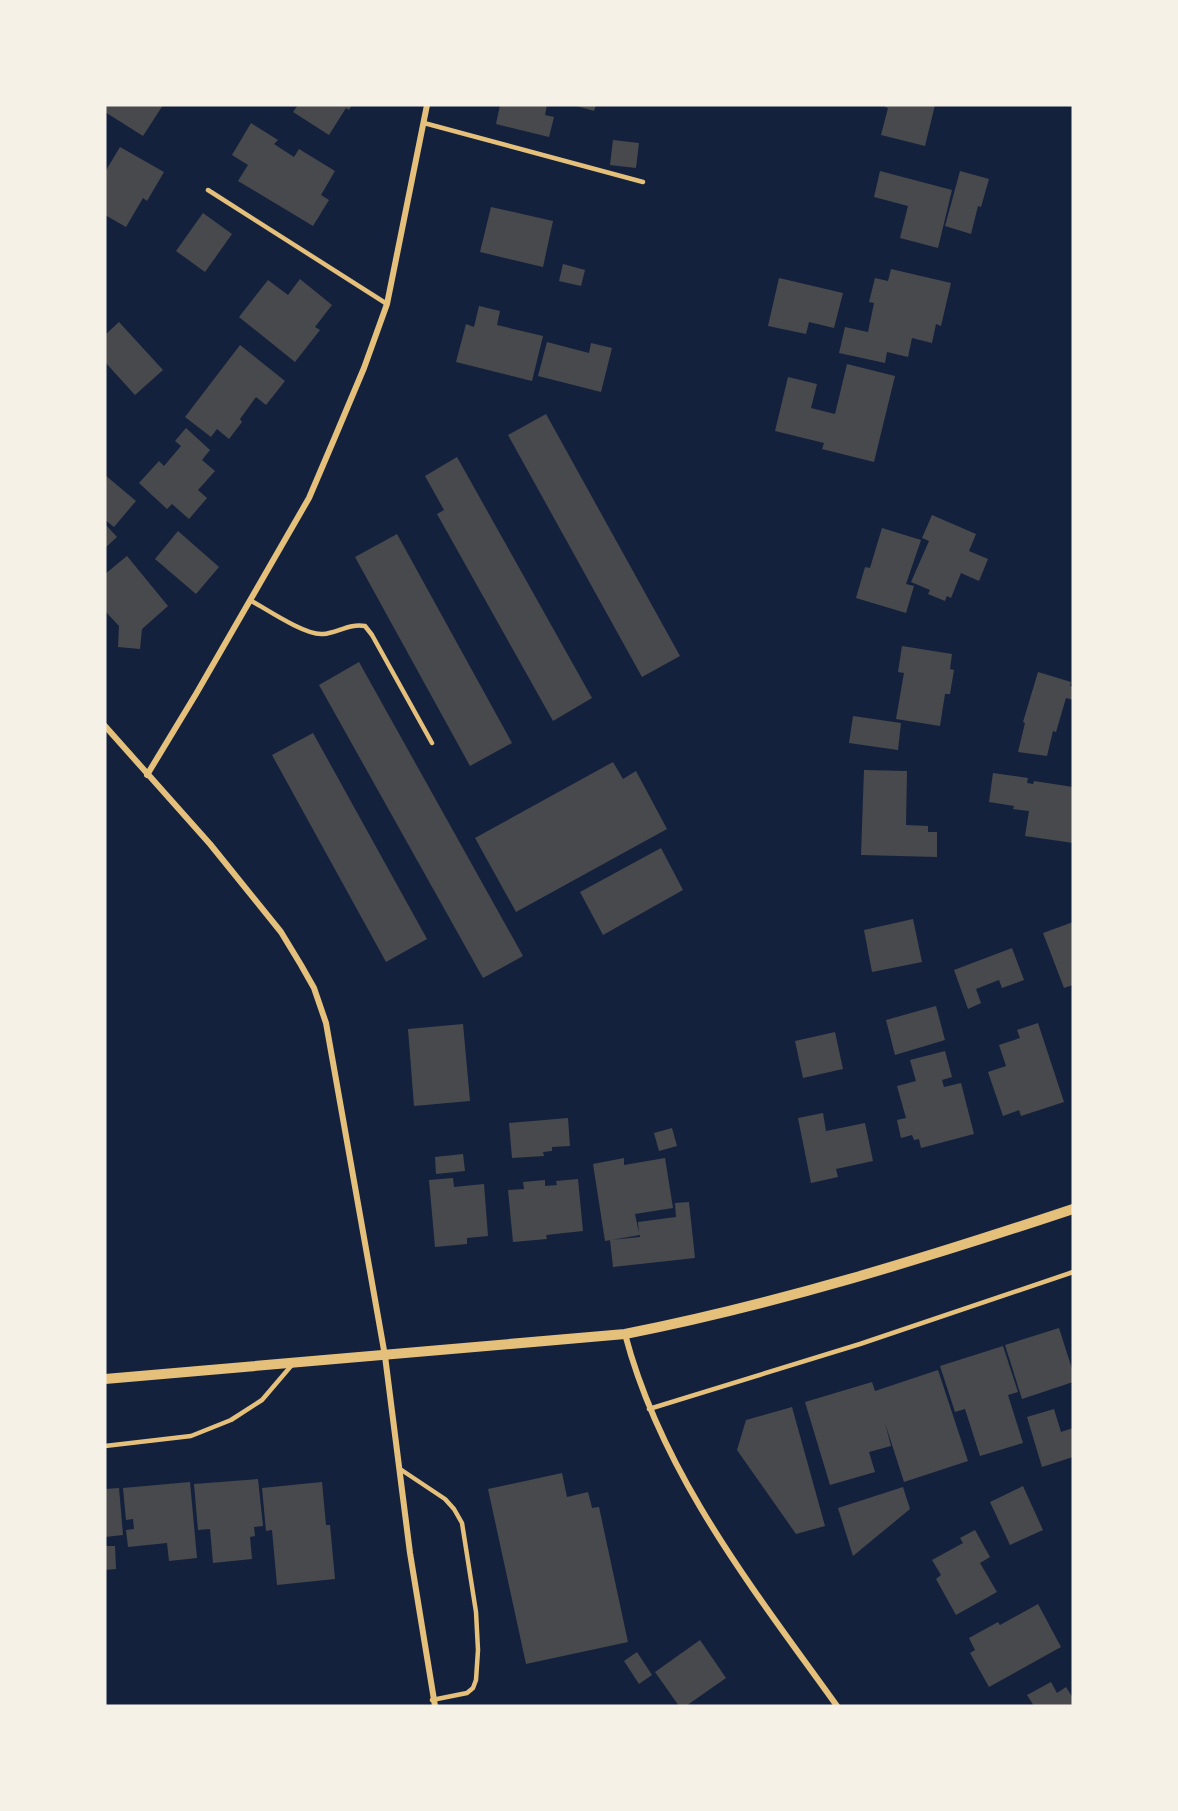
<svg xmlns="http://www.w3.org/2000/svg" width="1178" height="1811" font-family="'PT Sans Narrow',sans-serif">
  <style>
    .building { fill: #48494c }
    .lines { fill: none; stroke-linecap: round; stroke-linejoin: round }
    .service { stroke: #e5c07b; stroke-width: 4.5 }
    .minor { stroke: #e5c07b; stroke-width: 6 }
    .tertiary { stroke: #e5c07b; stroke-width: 10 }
  </style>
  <rect width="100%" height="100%" fill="#14213d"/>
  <g class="building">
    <polygon points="105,105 163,105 143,136 105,112"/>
    <polygon points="298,105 352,105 349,110 346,108 329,135 293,112"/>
    <polygon points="500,105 547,105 545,115 554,117 549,137 496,124"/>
    <polygon points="573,105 596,105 594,111"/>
    <polygon points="885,105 935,105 925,146 881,135 888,108 885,107"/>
    <polygon points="251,123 278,140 274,144 294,157 299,149 335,171 321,195 329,200 313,226 238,181 248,165 232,155"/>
    <polygon points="613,140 639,143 636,168 610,165"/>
    <polygon points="120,147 164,172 147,201 143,198 126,227 105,215 105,172"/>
    <polygon points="880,171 952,190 938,248 900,238 908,206 874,197"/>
    <polygon points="960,171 989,179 981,207 978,206 971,234 945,226"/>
    <polygon points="491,207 553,221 543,267 480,252"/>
    <polygon points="203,213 232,234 205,272 176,251"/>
    <polygon points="563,264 585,270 581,286 559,281"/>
    <polygon points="891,269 951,283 941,326 936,324 932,343 912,338 908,357 887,352 885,363 839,353 845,327 868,332 874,303 869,302 875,278 888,281"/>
    <polygon points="779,278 843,293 834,328 809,322 806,334 768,326"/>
    <polygon points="300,279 332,305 315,327 320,330 295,362 239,317 268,280 288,295"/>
    <polygon points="479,306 500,311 497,325 543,336 532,381 456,362 466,324 474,327"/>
    <polygon points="119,322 163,370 135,395 105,362 105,335"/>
    <polygon points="547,342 589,353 591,343 612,348 601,392 538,376"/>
    <polygon points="240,345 285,381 266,405 256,397 240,419 242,422 229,439 217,429 211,437 185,417"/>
    <polygon points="847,364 895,376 874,462 822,449 824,443 775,431 788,377 817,384 811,408 835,414"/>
    <polygon points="546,414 680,656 642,677 508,435"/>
    <polygon points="186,428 210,450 202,460 215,471 198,490 207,498 189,519 172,504 167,509 139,483 159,461 164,466 181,446 175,441"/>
    <polygon points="457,457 592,698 553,721 437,514 444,510 425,476"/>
    <polygon points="105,475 136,501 114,527 105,520"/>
    <polygon points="932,515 976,534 969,551 988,559 979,581 961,573 951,598 947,596 945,601 928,594 930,590 911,582 929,541 922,538"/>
    <polygon points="105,524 117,537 105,548"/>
    <polygon points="882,528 921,540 906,584 914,586 906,613 856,598 865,567 870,568"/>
    <polygon points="178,531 219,567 196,594 155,559"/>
    <polygon points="397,534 512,743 470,766 355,557"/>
    <polygon points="127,556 168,606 142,629 140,649 118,647 119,626 105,611 105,574"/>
    <polygon points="902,646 952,654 950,669 954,670 950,694 945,694 940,726 896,719 904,673 898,672"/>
    <polygon points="359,662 523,956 483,978 319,685"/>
    <polygon points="1038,672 1071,682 1070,686 1073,687 1073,700 1066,698 1056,732 1053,731 1047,756 1018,752 1025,723 1023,722"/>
    <polygon points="853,716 901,723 898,750 849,743"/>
    <polygon points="313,733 427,939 386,962 272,755"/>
    <polygon points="613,762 623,779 636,771 667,829 516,912 475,838"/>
    <polygon points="864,770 907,771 906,825 928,826 928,832 937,832 937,857 861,855"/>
    <polygon points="993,773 1028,778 1027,783 1033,784 1034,781 1073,787 1073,843 1025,836 1029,811 1013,809 1014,806 989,802"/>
    <polygon points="661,848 683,890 603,935 580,892"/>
    <polygon points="913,919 922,962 872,972 864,930"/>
    <polygon points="1073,922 1073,985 1064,988 1043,933"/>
    <polygon points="1012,948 1024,980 1002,988 999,980 976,989 981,1003 968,1009 954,970"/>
    <polygon points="936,1006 945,1040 895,1055 886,1020"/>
    <polygon points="1038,1023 1064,1102 1021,1116 1019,1110 1003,1116 988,1072 1006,1066 999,1045 1020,1038 1017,1030"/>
    <polygon points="463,1024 470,1101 414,1106 408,1029"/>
    <polygon points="835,1032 843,1069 803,1078 795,1041"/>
    <polygon points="945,1051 952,1077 942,1080 944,1087 961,1083 974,1134 921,1148 919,1139 914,1140 912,1135 901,1138 897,1120 906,1118 897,1086 916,1081 910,1060"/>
    <polygon points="823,1113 826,1131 865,1123 873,1161 836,1169 838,1177 811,1183 798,1118"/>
    <polygon points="568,1118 570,1146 552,1147 552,1151 543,1152 544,1156 512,1158 509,1123"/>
    <polygon points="672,1128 677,1146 659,1151 654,1133"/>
    <polygon points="463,1154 465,1171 436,1174 435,1157"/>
    <polygon points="624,1158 624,1165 665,1158 673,1208 635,1214 639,1233 638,1222 676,1217 675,1203 689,1202 695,1258 613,1267 610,1240 640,1237 640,1235 605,1241 593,1164"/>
    <polygon points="453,1178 454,1187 484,1184 488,1236 467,1238 467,1244 435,1247 429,1180"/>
    <polygon points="578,1179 583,1231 546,1235 547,1239 513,1242 508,1190 524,1189 523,1182 545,1180 545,1186 557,1185 556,1181"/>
    <polygon points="1059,1328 1073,1372 1073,1382 1022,1399 1005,1345"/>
    <polygon points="1003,1346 1018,1392 1008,1395 1023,1443 980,1456 965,1409 955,1412 940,1366"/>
    <polygon points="938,1370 968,1461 904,1482 885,1423 891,1446 869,1452 875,1472 830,1485 805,1402 872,1382 875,1391"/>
    <polygon points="792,1407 825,1526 796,1534 737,1450 746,1420"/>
    <polygon points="1054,1409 1061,1432 1073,1428 1073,1457 1042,1467 1027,1417"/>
    <polygon points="562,1473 567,1497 588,1492 592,1508 599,1507 628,1642 526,1664 488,1489"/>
    <polygon points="258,1479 263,1526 254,1527 255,1536 250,1537 252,1559 213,1563 210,1529 198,1530 194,1484"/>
    <polygon points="190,1482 197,1558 169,1561 167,1543 128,1547 126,1530 134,1529 133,1519 126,1520 123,1488"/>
    <polygon points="322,1482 326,1525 330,1525 335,1579 277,1585 272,1530 266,1531 262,1488"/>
    <polygon points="1023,1486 1043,1530 1010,1545 990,1502"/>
    <polygon points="903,1487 910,1509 853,1556 838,1508"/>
    <polygon points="119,1488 123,1535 105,1537 105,1489"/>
    <polygon points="975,1530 990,1557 980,1563 997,1592 956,1615 936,1579 941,1575 932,1560 963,1543 960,1538"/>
    <polygon points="105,1546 115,1546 116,1569 105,1570"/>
    <polygon points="1038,1604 1061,1647 989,1687 970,1653 975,1650 969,1638 998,1622 1000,1625"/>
    <polygon points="700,1640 726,1678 686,1706 679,1706 655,1672"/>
    <polygon points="637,1652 652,1675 639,1684 624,1661"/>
    <polygon points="1051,1682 1057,1693 1066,1687 1073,1698 1073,1706 1034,1706 1027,1695"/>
  </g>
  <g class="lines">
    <g class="service">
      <polyline points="424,123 643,182"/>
      <polyline points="208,190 387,304"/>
      <path d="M250 600C266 609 306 636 323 634 337 633 350 623 365 626L372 635 432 743"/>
      <polyline points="649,1409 860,1344 1073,1272"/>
      <polyline points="105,1446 191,1436 231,1420 262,1400 291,1366"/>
      <polyline points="400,1469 445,1499 454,1509 462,1523 476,1612 478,1650 476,1680 473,1688 467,1693 432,1700"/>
    </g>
    <g class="minor">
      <polyline points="105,726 210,844 281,932 301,965 314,988 326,1023 385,1356 410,1553 435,1706"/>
      <polyline points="147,775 196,694 309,498 335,437 364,368 387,304 427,105"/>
      <path d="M625 1334C662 1475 754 1590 837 1706"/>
    </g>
    <path class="tertiary" d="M105 1379 625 1334C777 1304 926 1258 1073 1209"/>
  </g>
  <rect width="1178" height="1811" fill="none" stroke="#f6f1e7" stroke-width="213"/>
</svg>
